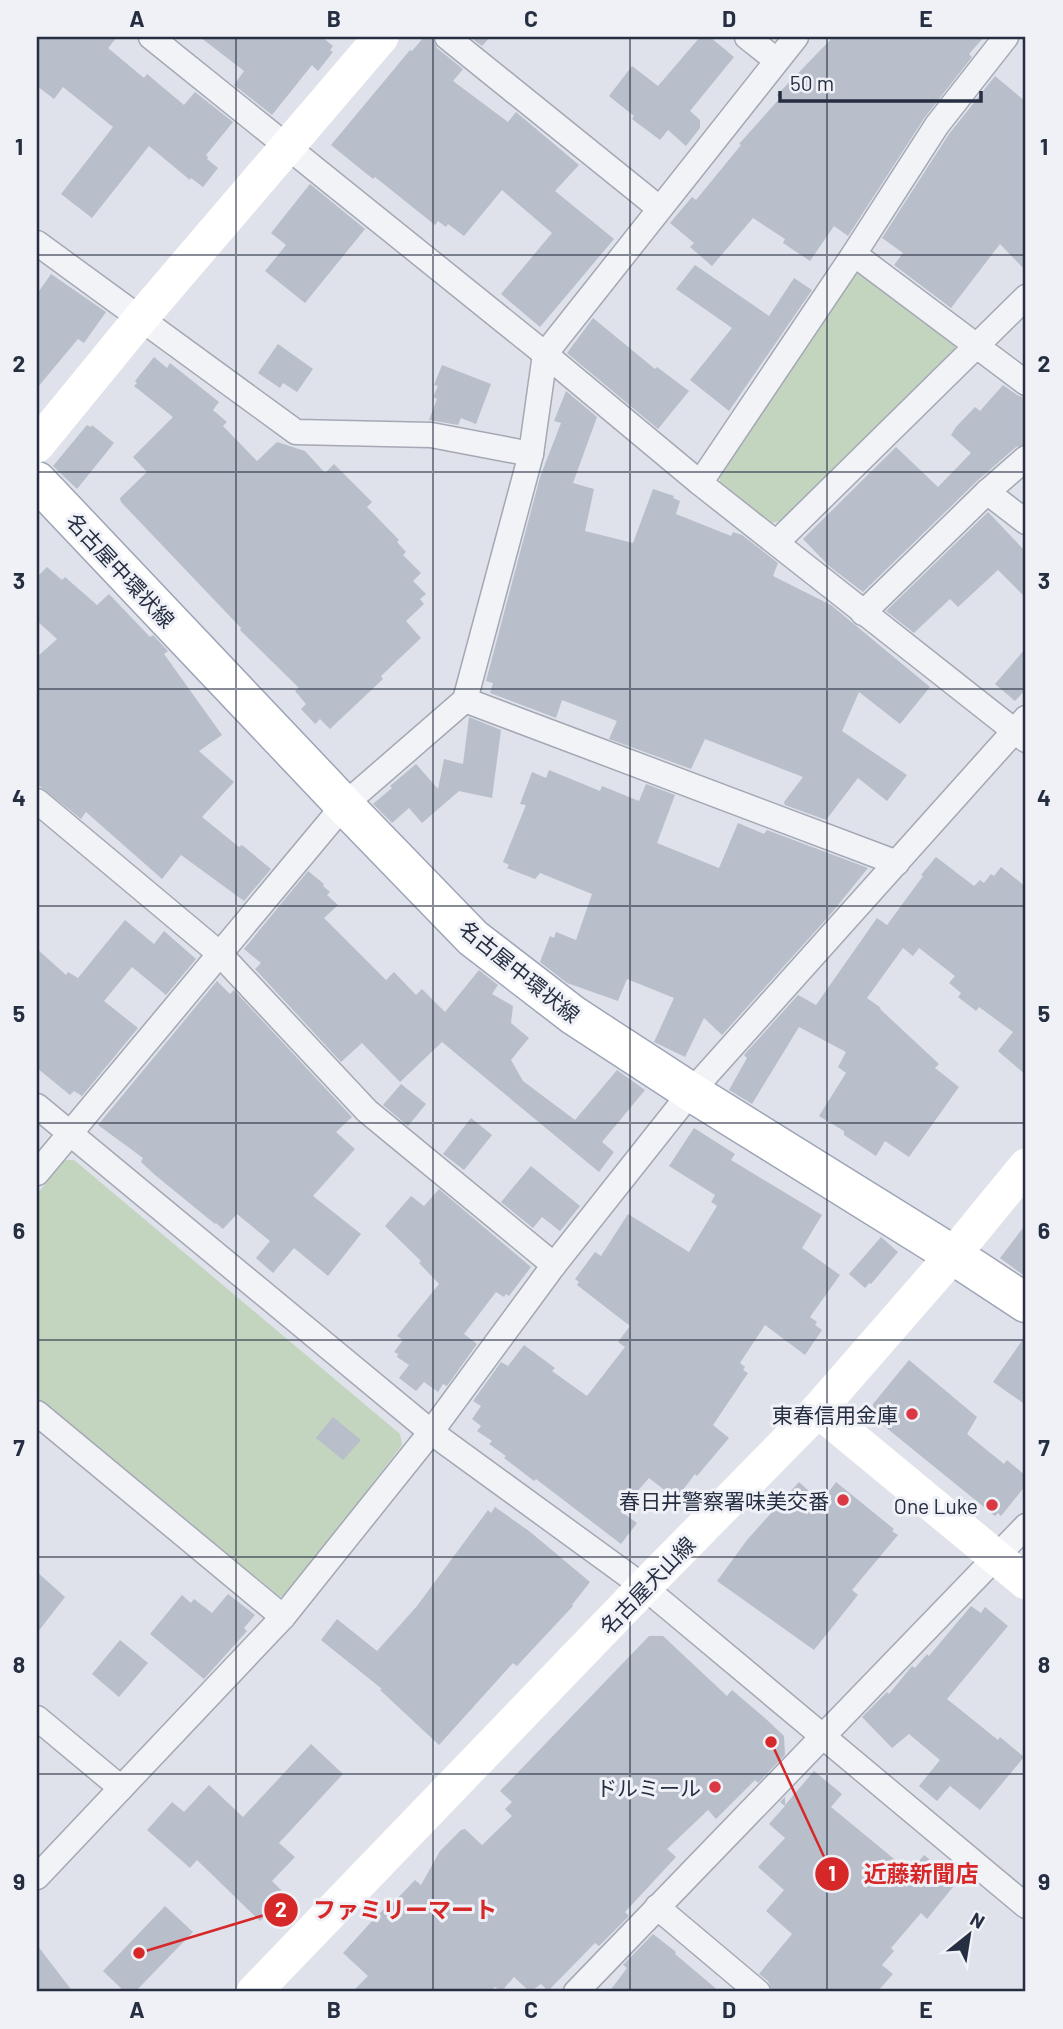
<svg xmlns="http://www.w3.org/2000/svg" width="1063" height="2029" font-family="Barlow,'Noto Sans JP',sans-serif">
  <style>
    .green { fill: #c3d4bf }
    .building { fill: #b8beca }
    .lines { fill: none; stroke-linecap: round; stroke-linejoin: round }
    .street-casing { stroke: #a4a8b4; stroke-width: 27 }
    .primary-casing { stroke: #9da5b6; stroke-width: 41 }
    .street { stroke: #f2f3f7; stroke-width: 24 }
    .secondary { stroke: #fff; stroke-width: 35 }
    .primary { stroke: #fff; stroke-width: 38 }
    .grid { fill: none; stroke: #262e42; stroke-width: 2; stroke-opacity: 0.55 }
    .poi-dot { fill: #da3842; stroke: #eff1f7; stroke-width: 2.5 }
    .labels { text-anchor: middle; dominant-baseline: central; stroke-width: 6; stroke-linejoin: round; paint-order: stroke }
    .street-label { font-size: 21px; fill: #262e42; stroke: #eff1f7 }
    .poi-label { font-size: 21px; fill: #262e42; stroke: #eff1f7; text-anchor: end }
    .leader { fill: none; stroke: #d62828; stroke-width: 2.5 }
    .callout-dot { fill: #d62828; stroke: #eff1f7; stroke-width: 2.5 }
    .mark-label { font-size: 21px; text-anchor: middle; font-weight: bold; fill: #fff }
    .callout-label { font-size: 23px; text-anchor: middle; font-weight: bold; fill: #d62828; stroke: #eff1f7; stroke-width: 6; stroke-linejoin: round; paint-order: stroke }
    .neatline { fill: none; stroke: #262e42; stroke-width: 2.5 }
    .grid-label { font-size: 23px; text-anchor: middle; font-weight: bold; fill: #262e42 }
  </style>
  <rect width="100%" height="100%" fill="#dfe2ea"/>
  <g class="green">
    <polygon points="864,268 954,338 955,351 784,520 771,523 720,483 718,466 852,270"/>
    <polygon points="65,1160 74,1160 400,1434 402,1445 286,1597 279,1596 37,1397 37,1194"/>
  </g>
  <g class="building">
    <polygon points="37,37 117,37 108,48 144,78 147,74 184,105 195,92 233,122 206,155 208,157 207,159 218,168 203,187 191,178 190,180 149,146 92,218 61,194 113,127 63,87 54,99 37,86"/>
    <polygon points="200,37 322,37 333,46 330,50 333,52 318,71 312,65 272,115 234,85 244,71"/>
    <polygon points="424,37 432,37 437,48 463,69 453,81 508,122 516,112 579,165 555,191 614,239 540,327 501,294 552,233 502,190 464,236 448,224 446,227 438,221 435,225 375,177 373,179 331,145 410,50 412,51"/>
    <polygon points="470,37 490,37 482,46"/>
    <polygon points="700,37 710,37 734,57 690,111 700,120 700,128 686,146 668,130 660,140 632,119 634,116 609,96 632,66 658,86"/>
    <polygon points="833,37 984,37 969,54 972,57 925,117 848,236 834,226 810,261 783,243 785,239 753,218 712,266 690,247 694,243 670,223 692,197 696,200 741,145 739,144 780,98 777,95"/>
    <polygon points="995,76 1026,102 1026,271 1000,244 951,308 894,265 903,253 882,238 949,134"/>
    <polygon points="310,184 365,229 305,303 265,271 286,245 271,233"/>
    <polygon points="695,265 769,316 794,278 812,290 729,411 690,380 732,328 676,289"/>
    <polygon points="51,274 106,312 84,343 78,339 37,388 37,294"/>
    <polygon points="593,318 655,369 657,367 689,391 658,429 567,353"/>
    <polygon points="278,344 313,369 297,392 283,383 280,388 258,373"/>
    <polygon points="154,357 167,368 170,363 219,402 213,410 227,422 223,426 257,461 277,442 305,451 325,473 334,464 372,502 367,507 399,540 397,542 406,552 403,555 421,573 413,581 426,594 420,599 424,604 406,621 421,638 381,676 383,679 330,729 320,719 315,724 301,709 306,704 295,691 299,688 240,630 241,628 121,502 120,498 147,472 133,457 173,417 134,386 137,383 135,381"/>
    <polygon points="442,365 491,384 476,424 461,418 458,425 429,420 437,399 433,397 438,386 434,385"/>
    <polygon points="1003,385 1017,395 1026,398 1026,444 1016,447 977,481 863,592 829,566 803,539 896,447 938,487 971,453 951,435 956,427 975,407 980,411"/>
    <polygon points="566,391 597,417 573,483 594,489 585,531 633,543 653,489 674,496 673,498 680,501 676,514 731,536 733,532 742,535 778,563 773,576 831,605 930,687 900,724 859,692 842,731 907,775 887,801 858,778 826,820 785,805 784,802 803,777 705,739 691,769 609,739 617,721 562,700 556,718 490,693 493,683 486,681 540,477 561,423 554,421"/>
    <polygon points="87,425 91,427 92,425 114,443 77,489 53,466"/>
    <polygon points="988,512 1026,552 1026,598 998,570 958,607 950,599 914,633 886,611"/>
    <polygon points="47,567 62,580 65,577 97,605 109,594 150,637 153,635 168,651 164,654 222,735 199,751 234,782 202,817 239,847 242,845 271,869 244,901 181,855 162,879 86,812 81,819 37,784 37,657 57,639 37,621 37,577"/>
    <polygon points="1026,648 1026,689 1015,701 995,684"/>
    <polygon points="469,717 501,730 492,798 459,791 422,823 409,808 392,823 373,804 392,788 390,786 416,764 438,789 444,759 463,764"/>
    <polygon points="549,770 600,791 602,786 639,801 646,784 675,795 657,843 719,868 738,823 764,834 767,830 868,868 830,915 722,1035 704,1018 685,1057 654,1042 674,998 627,979 618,1001 567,983 540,962 550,936 554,938 556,932 576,940 592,894 540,873 535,879 507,868 509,865 503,862 526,805 520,804 532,772 546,778"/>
    <polygon points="936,857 974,886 980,880 984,883 991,874 994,876 1001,867 1026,887 1026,1075 998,1051 1013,1032 979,1007 976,1011 958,997 961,993 949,983 955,976 919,948 913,956 903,948 867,998 881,1008 880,1009 939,1064 935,1068 959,1087 909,1157 885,1141 876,1156 844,1135 844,1131 819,1116 846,1073 838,1067 846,1052 799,1027 752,1104 729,1090 747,1058 744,1055 798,995 816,1005 877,918 887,925 923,876 921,875"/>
    <polygon points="308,871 324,884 323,886 330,892 327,895 338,905 324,918 386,980 394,972 416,995 422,989 445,1012 479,970 498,985 492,994 513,1006 511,1023 529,1038 511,1060 523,1081 575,1120 617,1070 645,1090 602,1142 614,1152 599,1172 442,1042 400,1082 362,1043 341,1062 255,969 261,963 244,949"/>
    <polygon points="125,920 154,944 164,931 196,959 166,995 132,967 104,1001 138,1028 82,1096 74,1091 70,1095 37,1068 37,949 66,975 68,972 78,978"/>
    <polygon points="217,981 230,994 234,990 352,1117 336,1132 355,1149 313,1196 361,1234 328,1276 294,1248 273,1273 256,1258 270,1241 237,1214 223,1229 216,1223 215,1224 155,1175 141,1162 143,1158 98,1125"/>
    <polygon points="401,1084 426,1104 408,1126 383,1105"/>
    <polygon points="471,1118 492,1135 464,1170 443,1154"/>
    <polygon points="694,1128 735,1154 731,1160 822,1215 802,1248 840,1275 810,1317 817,1322 815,1325 822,1330 805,1355 765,1325 740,1363 745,1367 743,1370 748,1373 713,1425 729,1438 697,1476 695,1474 676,1499 649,1478 620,1511 637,1523 621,1544 536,1479 534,1481 504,1458 506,1456 489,1444 492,1441 477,1431 481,1426 472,1419 481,1406 473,1401 501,1362 508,1366 524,1345 555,1368 552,1371 587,1396 625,1347 618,1342 630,1326 577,1285 579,1282 575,1279 595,1252 601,1256 628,1214 689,1252 717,1206 711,1202 715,1195 669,1166"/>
    <polygon points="531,1166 580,1206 560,1231 542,1217 533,1228 501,1202"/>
    <polygon points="439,1189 531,1267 509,1296 506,1294 504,1297 496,1292 464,1334 477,1344 447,1386 443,1384 438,1392 424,1382 416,1391 399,1378 409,1365 397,1357 398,1354 394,1352 403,1340 397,1336 439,1284 419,1263 421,1261 385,1226 411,1196 424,1206"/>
    <polygon points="1026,1224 1026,1277 1000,1258"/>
    <polygon points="881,1237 898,1252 871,1284 869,1283 865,1288 849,1274"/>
    <polygon points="1026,1335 1026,1405 993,1382"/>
    <polygon points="909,1360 977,1417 967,1434 1004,1464 1007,1460 1026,1476 1026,1485 1001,1516 998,1513 995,1516 873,1417 873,1404"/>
    <polygon points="333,1417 361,1440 343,1460 316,1438"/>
    <polygon points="799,1482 821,1502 836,1482 894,1529 892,1531 898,1535 852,1590 858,1595 814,1650 717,1581 747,1540"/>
    <polygon points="495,1507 529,1531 590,1582 572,1605 573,1606 517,1666 513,1663 439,1745 380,1690 382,1689 321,1640 337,1619 377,1651 417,1606 488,1510 491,1513"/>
    <polygon points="37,1572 65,1597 37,1633"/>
    <polygon points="228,1594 255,1615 244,1628 247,1631 204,1679 150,1634 182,1595 191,1603 194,1599 212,1613"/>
    <polygon points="971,1606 981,1613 985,1607 1008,1626 947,1699 998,1740 1000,1737 1024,1757 980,1810 950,1786 937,1801 919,1786 940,1760 909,1734 892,1748 862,1717 887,1692 889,1694 912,1666 915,1668 927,1654 929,1656"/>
    <polygon points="649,1636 663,1636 727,1696 732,1690 766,1719 784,1736 785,1755 758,1783 755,1780 716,1819 708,1810 667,1849 676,1857 625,1912 629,1916 599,1946 595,1943 548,1991 541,1984 530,1992 514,1977 501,1992 495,1987 490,1992 352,1992 368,1976 343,1953 372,1921 388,1905 390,1906 415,1880 421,1885 440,1851 461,1830 465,1829 482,1845 512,1816 505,1809 512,1802 500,1791"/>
    <polygon points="120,1640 148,1663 119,1697 92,1674"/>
    <polygon points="311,1744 343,1774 279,1843 295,1857 272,1881 286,1895 260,1921 197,1860 190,1868 147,1830 172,1802 184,1812 209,1785 243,1817"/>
    <polygon points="814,1771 842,1794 831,1807 910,1872 924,1855 957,1882 927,1919 921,1913 891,1948 894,1951 882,1965 893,1974 877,1992 773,1992 768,1981 759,1974 792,1934 766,1911 784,1890 758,1867 785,1838 769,1824 785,1806 780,1802 785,1797 785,1805"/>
    <polygon points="165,1906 193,1932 135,1992 125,1992 103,1971"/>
    <polygon points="653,1934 676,1952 675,1954 720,1992 609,1992 627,1968 623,1965"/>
    <polygon points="37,1945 73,1992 37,1992"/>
  </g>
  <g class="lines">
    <defs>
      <g id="street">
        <polyline points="151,37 545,354 700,483 1026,740"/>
        <polyline points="447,37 659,208"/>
        <polyline points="747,37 776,60"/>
        <polyline points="37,243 296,432 431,435 531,454"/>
        <polyline points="854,254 1026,383"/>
        <polyline points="700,483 854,254 937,125 1006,37"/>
        <polyline points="987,492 1026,522"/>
        <polyline points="777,542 1026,297"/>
        <polyline points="863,613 987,492 1026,458"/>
        <polyline points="465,700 897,863"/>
        <polyline points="37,801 220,954 367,1111 554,1265"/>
        <polyline points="37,1106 431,1432 644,1587 1026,1906"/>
        <polyline points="37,1173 344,805 465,700 531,454 545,354 796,37"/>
        <polyline points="37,1413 283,1617"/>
        <polyline points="37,1718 121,1788"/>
        <polyline points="37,1877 283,1617 431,1432 554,1265 691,1092 1026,718"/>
        <polyline points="657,1907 758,1992"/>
        <polyline points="576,1992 1026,1526"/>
      </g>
      <polyline id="primary" points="37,481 344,805 473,938 573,1015 691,1092 953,1255 1026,1303"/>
    </defs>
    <use href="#street" class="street-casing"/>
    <use href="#primary" class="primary-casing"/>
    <use href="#street" class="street"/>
    <g class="secondary">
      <polyline points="37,445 140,319 381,37"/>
      <polyline points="818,1410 1026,1582"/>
      <polyline points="254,1992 644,1587 818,1410 953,1255 1026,1166"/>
    </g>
    <use href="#primary" class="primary"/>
  </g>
  <path class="grid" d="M236 37V1992M433 37V1992M630 37V1992M827 37V1992M37 255H1026M37 472H1026M37 689H1026M37 906H1026M37 1123H1026M37 1340H1026M37 1557H1026M37 1774H1026"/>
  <g class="poi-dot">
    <circle cx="912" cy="1414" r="7"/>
    <circle cx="843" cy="1500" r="7"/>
    <circle cx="992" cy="1505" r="7"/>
    <circle cx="715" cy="1787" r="7"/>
  </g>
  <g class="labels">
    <g class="street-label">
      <text transform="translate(121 570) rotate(47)">名古屋中環状線</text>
      <text transform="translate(520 971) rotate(39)">名古屋中環状線</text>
      <text transform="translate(647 1585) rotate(-46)">名古屋犬山線</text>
    </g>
    <g class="poi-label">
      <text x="898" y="1414">東春信用金庫</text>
      <text x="829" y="1500">春日井警察署味美交番</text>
      <text x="978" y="1505">One Luke</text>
      <text x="701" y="1787">ドルミール</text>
    </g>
  </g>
  <path class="leader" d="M771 1742L832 1874M139 1953L281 1910"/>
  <g class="callout-dot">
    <circle cx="771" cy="1742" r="7"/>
    <circle cx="139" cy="1953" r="7"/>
    <circle cx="832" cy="1874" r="18"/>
    <circle cx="281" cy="1910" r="18"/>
  </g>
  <g class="mark-label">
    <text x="832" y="1881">1</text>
    <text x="281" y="1917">2</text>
  </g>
  <g class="callout-label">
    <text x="921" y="1882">近藤新聞店</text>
    <text x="405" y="1918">ファミリーマート</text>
  </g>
  <rect width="1063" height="2029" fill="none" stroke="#eff1f7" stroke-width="77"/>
  <g transform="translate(969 1935) rotate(30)" stroke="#eff1f7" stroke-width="5" paint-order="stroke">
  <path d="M0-5L12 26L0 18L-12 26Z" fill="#262e42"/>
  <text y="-10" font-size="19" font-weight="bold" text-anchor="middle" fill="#262e42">N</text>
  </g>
  <path d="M780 91v10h201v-10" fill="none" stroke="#262e42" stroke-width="3.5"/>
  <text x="790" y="91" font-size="21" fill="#262e42" stroke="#eff1f7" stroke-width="5" paint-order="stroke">50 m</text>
  <rect x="38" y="38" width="986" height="1952" class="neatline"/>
  <g class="grid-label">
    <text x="137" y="27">A</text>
    <text x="334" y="27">B</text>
    <text x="531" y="27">C</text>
    <text x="729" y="27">D</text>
    <text x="926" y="27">E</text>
    <text x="19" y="155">1</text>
    <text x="1044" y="155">1</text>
    <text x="19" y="372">2</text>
    <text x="1044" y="372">2</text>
    <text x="19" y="589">3</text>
    <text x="1044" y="589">3</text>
    <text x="19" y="806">4</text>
    <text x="1044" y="806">4</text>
    <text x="19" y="1022">5</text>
    <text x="1044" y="1022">5</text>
    <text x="19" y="1239">6</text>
    <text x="1044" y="1239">6</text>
    <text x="19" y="1456">7</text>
    <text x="1044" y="1456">7</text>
    <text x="19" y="1673">8</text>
    <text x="1044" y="1673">8</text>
    <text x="19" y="1890">9</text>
    <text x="1044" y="1890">9</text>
    <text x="137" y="2018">A</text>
    <text x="334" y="2018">B</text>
    <text x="531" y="2018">C</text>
    <text x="729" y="2018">D</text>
    <text x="926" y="2018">E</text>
  </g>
</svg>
